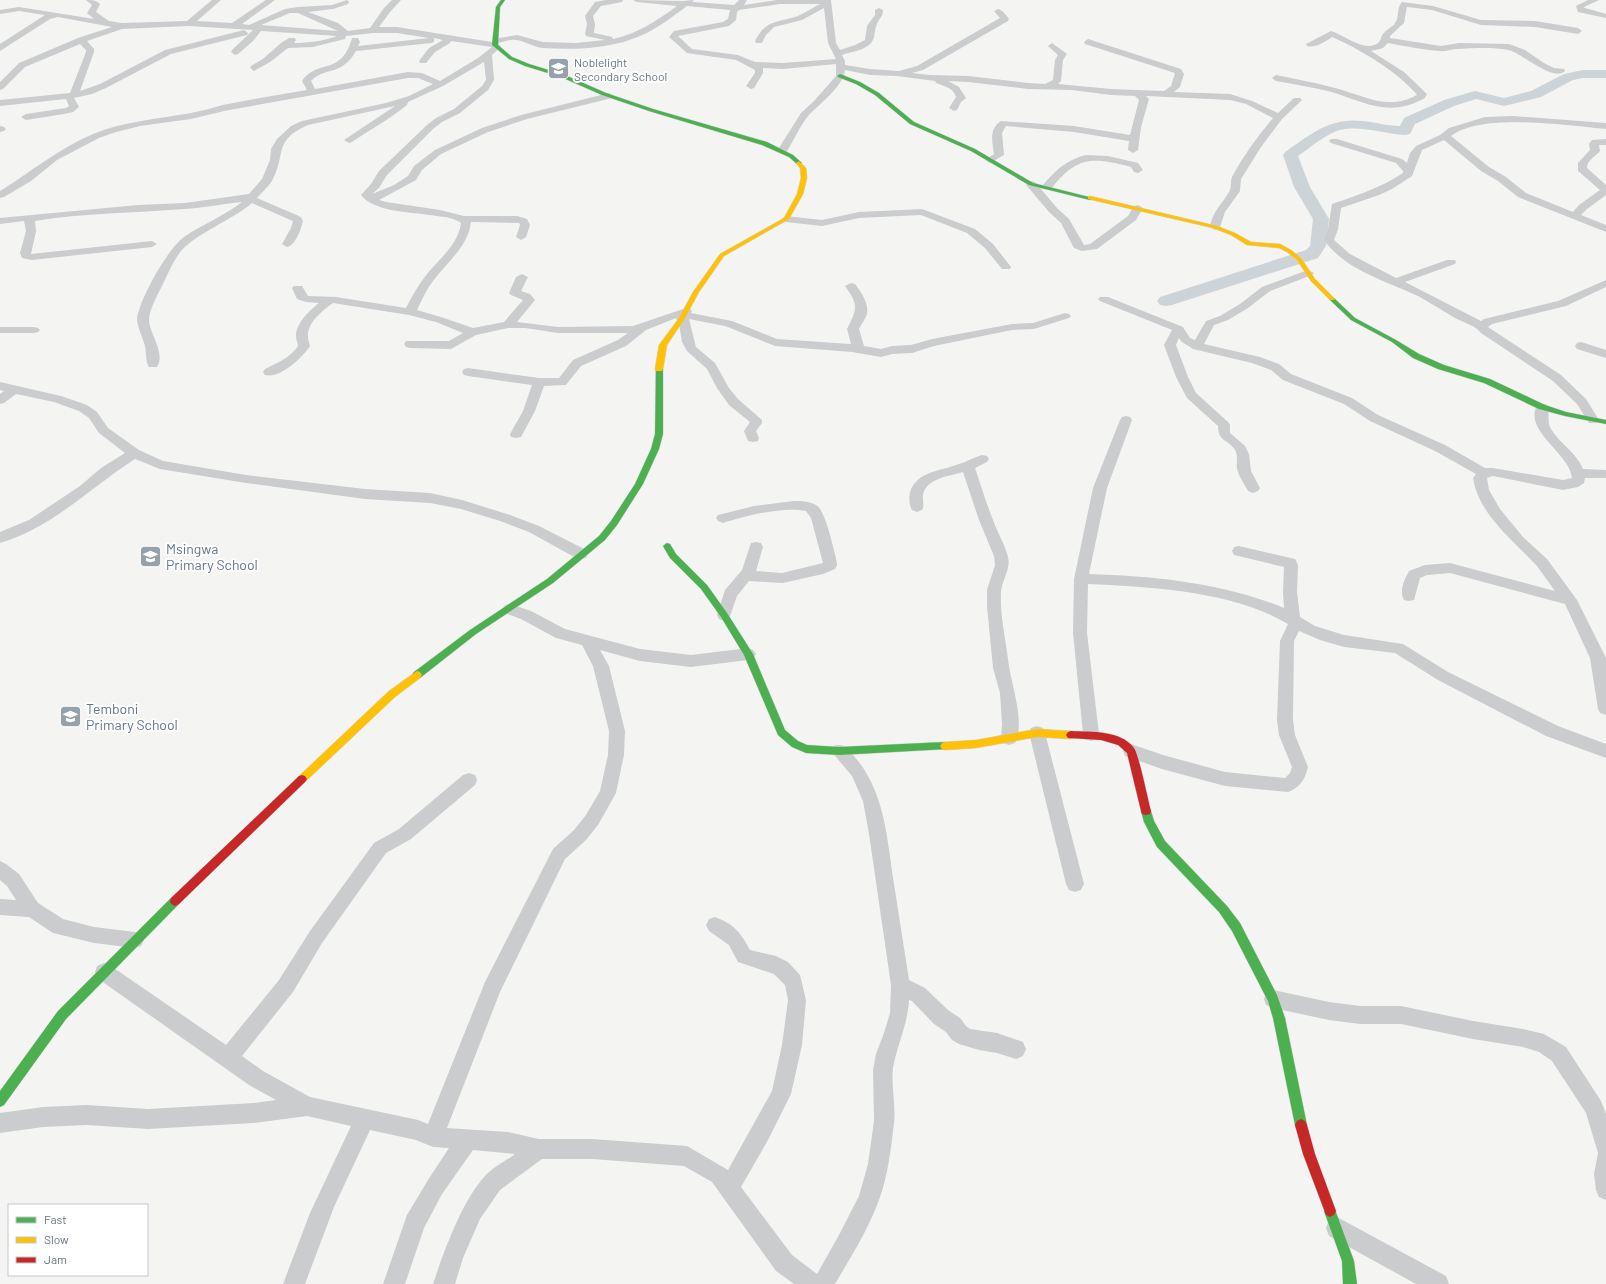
<svg xmlns="http://www.w3.org/2000/svg" width="1606" height="1284" font-family="Barlow,sans-serif">
  <style>
    .lines { fill: none; stroke-linecap: round; stroke-linejoin: round }
    .river { fill: #cdd4d8; fill-rule: evenodd }
    .fast-casing { stroke: #d2d3d4; stroke-width: 1 }
    .slow-casing { stroke: #d2d3d4; stroke-width: 1 }
    .jam-casing { stroke: #d2d3d4; stroke-width: 1 }
    .street { fill: #cacccd; fill-rule: evenodd }
    .fast { fill: #4caf50; fill-rule: evenodd }
    .slow { fill: #ffc107; fill-rule: evenodd }
    .jam { fill: #c62828; fill-rule: evenodd }
    .labels { text-anchor: middle; dominant-baseline: central; stroke-width: 4; stroke-linejoin: round; paint-order: stroke }
    .far-poi-label { font-size: 12px; fill: #657483; stroke: #fff; text-anchor: start }
    .poi-label { font-size: 14px; fill: #657483; stroke: #fff; text-anchor: start }
  </style>
  <rect width="100%" height="100%" fill="#f4f5f3"/>
  <g class="lines">
    <path class="river" d="M1583 70H1606V78H1583L1573 80 1541 97 1504 106 1476 99 1454 106 1415 124 1410 134 1405 135C1384 134 1360 125 1340 130 1325 134 1310 148 1298 156L1310 187 1329 219 1326 246 1318 258 1172 305 1166 306 1160 305 1157 301 1160 297 1306 250 1310 246 1313 219 1294 187 1283 155 1285 152C1311 134 1330 117 1363 121 1375 122 1387 126 1400 126L1404 118 1444 100 1475 91 1504 98 1531 91 1564 74Z"/>
    <defs>
      <g id="fast">
        <polygon points="501,0 505,0 500,7 498,45 512,57 529,64 565,75 606,93 653,109 767,142 793,155 802,163 797,164 789,157 762,145 649,111 602,95 561,77 525,66 509,59 492,45 496,7"/>
        <polygon points="840,74 860,82 879,93 914,122 975,149 1033,183 1093,198 1090,200 1029,185 971,151 910,124 875,95 856,84 838,77 837,76"/>
        <polygon points="1332,297 1334,298 1355,318 1396,340 1419,354 1444,365 1490,379 1545,405 1566,412 1606,420 1606,424 1565,416 1539,409 1484,383 1438,369 1413,358 1392,342 1351,320 1330,300 1329,299"/>
        <polygon points="656,367 662,367 663,369 663,434 659,449 643,484 617,525 605,540 553,583 476,634 420,678 414,678 412,675 414,672 470,630 547,579 599,536 611,521 635,484 651,449 655,434"/>
        <polygon points="667,543 670,544 676,554 707,585 727,613 753,654 785,730 798,741 807,745 839,747 945,742 948,743 950,746 948,749 839,755 806,753 792,747 778,735 744,655 721,617 701,589 670,558 663,546"/>
        <polygon points="1146,807 1150,808 1154,821 1165,841 1227,906 1240,923 1277,995 1285,1018 1307,1125 1305,1129 1301,1131 1297,1129 1295,1125 1273,1018 1268,1001 1232,931 1219,912 1157,847 1144,822 1141,811 1142,808"/>
        <polygon points="175,896 179,898 180,901 179,904 66,1019 4,1105 0,1107 0,1091 58,1011 171,898"/>
        <polygon points="1330,1205 1334,1207 1354,1261 1357,1284 1343,1284 1342,1261 1324,1211 1326,1207"/>
      </g>
      <g id="slow">
        <polygon points="799,161 806,168 807,178 803,194 789,219 724,256 699,292 685,318 667,345 663,369 662,371 656,371 655,369 659,345 679,318 693,292 720,254 784,218 797,194 801,178 800,168 796,163"/>
        <polygon points="1090,196 1217,226 1235,233 1251,242 1280,244 1291,250 1301,258 1315,279 1335,299 1334,300 1330,300 1311,281 1297,260 1287,252 1279,248 1247,245 1231,235 1213,228 1088,199 1088,197"/>
        <polygon points="417,671 420,672 422,675 420,678 395,697 305,782 302,783 299,782 297,779 299,776 389,691"/>
        <polygon points="1037,729 1071,731 1074,732 1076,735 1074,738 1071,739 1037,737 976,748 945,750 942,749 940,746 942,743 945,742 976,740"/>
      </g>
      <g id="jam">
        <path d="M1071 731C1091 732 1121 730 1134 748 1139 755 1148 800 1151 811L1150 814 1146 815 1142 814 1141 811 1127 753 1118 745 1101 740 1068 738 1066 735 1068 732Z"/>
        <polygon points="302,775 305,776 307,779 305,782 179,904 175,906 171,904 170,901 171,898 299,776"/>
        <polygon points="1301,1119 1305,1121 1307,1125 1315,1154 1336,1211 1334,1215 1330,1217 1326,1215 1303,1154 1295,1125 1297,1121"/>
      </g>
    </defs>
    <use href="#fast" class="fast-casing"/>
    <use href="#slow" class="slow-casing"/>
    <use href="#jam" class="jam-casing"/>
    <g class="street">
      <path d="M86 0C92 0 96 0 100 4L96 12 109 21 122 23 187 21 212 0H221L197 21 232 23 266 0H275L242 24 249 25 285 9 298 7 332 5 347 0 349 2 348 4 333 9 308 12 338 23 348 31 370 28 384 8 392 0H401L390 12 379 27H397L492 42 493 39 517 35 543 42 576 43 605 40 586 36 585 34 587 24 585 16 595 2 606 0H623L622 2 601 6 593 16 595 24 594 33 612 37 613 39C637 34 658 20 677 6L637 2 633 0 683 1 694 0 692 2 734 5 739 0H747L744 5 777 0H831L836 43 840 50 855 45 865 40 867 26 875 15V10L879 8 883 10C883 17 879 18 877 24 875 28 875 32 874 37 871 50 853 51 842 55L845 61V65L870 69 899 71 917 66 1000 18 994 11 998 9C1003 10 1006 15 1009 19L1008 21 923 70 912 73 930 75 968 76 1028 83 1045 84 1053 80 1055 60 1058 55 1048 46 1052 43 1067 54 1063 60 1061 81 1058 84 1111 89 1164 91 1171 86 1175 73 1085 44 1084 42 1088 39 1181 69 1184 74 1180 87 1174 92 1230 94 1252 101 1278 113 1294 98H1300L1302 100 1282 119 1261 147 1241 179 1240 191 1225 212 1220 227 1215 230 1210 227C1212 212 1222 204 1229 192 1232 187 1230 182 1232 177 1243 156 1258 136 1273 118L1246 104 1230 100 1146 96 1149 99 1141 127 1138 150 1133 153 1128 150 1129 141 1074 132 1006 126 1002 133 1004 155 990 163 985 160 994 154C992 141 989 129 1001 121L1074 126 1130 135 1139 100 1135 96 1111 95 1072 90 1028 89 968 82 948 81 959 87 966 98 961 102 957 110 954 111 949 108 956 97C954 88 944 86 936 83L935 81 897 76 870 75 845 70C844 86 818 105 808 116 800 126 794 140 787 151L782 154 777 151 801 113 814 101 836 76V64L783 69 763 68V73L754 88 751 89 746 86 755 73V70L736 60 687 53 669 37 674 31 723 22 728 19 730 10 687 6C672 17 657 29 640 36 611 49 574 50 543 48 533 47 525 41 516 40 510 39 504 42 498 43L501 47 492 55 494 80 488 90 460 113 442 122 433 129 387 175 379 188 372 194 394 185 408 176 414 166 435 150 482 128 521 115 609 93 614 96 612 98 527 119 488 132 441 154 422 170 416 180 379 200 386 202 440 210 464 216H517L527 219 530 225 526 237 521 240 516 237 520 225 519 223 471 222C468 247 447 262 433 281 426 290 422 300 417 310L444 318 473 328 504 322 523 300 511 295 509 293 516 277 522 274 528 277 521 291 530 294 535 300 517 322 558 327 633 326 686 308 690 309 692 311 691 313 732 321 777 339 851 344 847 329C857 309 859 305 845 286L851 283 855 284C861 292 869 303 867 314 865 320 861 324 859 329L864 346 881 349 892 346 911 345 932 339 1012 324 1033 323 1065 313 1069 314 1071 316 1069 318 1034 329 1012 330 934 346 912 353 892 354 881 357 852 352 775 346 725 326 689 319 696 347 715 363 729 388 738 399 762 420V423L756 431 759 438 758 441 753 442 748 441 744 431 750 422 729 405 717 388 707 369 687 351 682 342 679 324 676 318 646 330 626 346 581 366 566 385 544 386 535 411 521 437 516 438 511 437 510 434 523 411 532 385 468 376 464 375 462 372 464 369 468 368 539 378H559L573 360 618 340 628 333H558L525 328H508L476 335 451 349 410 348 406 347 404 344 406 341H449L463 333 436 322 409 315 333 303C323 310 307 323 308 336 308 340 309 343 310 346 302 358 280 379 265 375L263 372 265 369C277 363 290 358 298 346 298 343 296 340 296 337 295 324 310 310 319 303L306 302 297 299 292 288 294 286H302L308 296 336 297 406 308C412 296 419 284 427 274 440 258 458 245 461 223 454 218 445 217 437 216 414 212 375 213 361 195L371 184 379 171 427 125 436 118 454 109 482 86 486 80 484 62 443 86 408 102 407 105C390 119 371 129 352 142L349 143 344 140 395 106 308 125C272 141 287 154 272 181 268 187 262 192 257 198L301 217 303 221C301 229 296 245 287 247L282 244 291 228 293 221 252 203C232 220 197 233 181 251 173 261 168 274 162 286 158 294 149 310 149 320 149 333 166 353 157 367H149C145 362 147 350 144 343 142 336 137 326 137 319 139 300 168 248 184 237 203 224 224 216 242 202 223 204 203 208 184 209 134 213 84 213 35 221L36 231 31 254 152 241 157 244 152 247 32 260 22 258 20 253 26 231 24 221 0 224V218L138 205 185 203 249 194 262 179 270 160 271 149 277 139 291 126 302 121 386 103 409 96 433 84 418 78H408L224 111 191 119 140 126 116 132 99 138 57 160 31 181 4 197 0 198V191C31 172 59 148 93 134 125 121 158 119 191 113 202 111 212 108 223 105 251 99 279 95 307 90L302 81C318 58 341 77 352 38H358L360 42 358 46 429 38 397 33H373L346 36 345 39 313 47 288 48 270 62 254 71 250 68 251 66 264 58 281 43 289 38H295L296 40 294 43C309 43 323 41 337 36L261 31 253 41 238 54 235 55 231 52 232 50 253 30 189 26 122 29 87 41 94 49V52L80 91 100 84 165 50 244 30 248 33 247 35 171 54 106 88 92 94 74 98 79 107 73 112 64 114 26 120 21 117 26 114 66 108 69 106 66 99 0 106V100L70 93 86 52V50L80 44 25 67 3 89 0 90V82L19 63 78 38 112 27 58 17 50 19 0 51V44L45 15 19 11 0 14V10L19 7 94 19 87 13 92 5ZM780 4H820C812 8 804 14 795 17 775 23 766 20 755 41L756 43H762L766 35 774 27 802 20 824 8 828 43 836 59 783 63 755 62 738 55 692 49 678 36 729 26 736 20 737 12 739 10ZM290 13H298L338 31 261 25ZM434 38 443 40 429 48 419 61 420 63H426L435 52 450 43 451 41 492 47 478 58 440 81 422 73 408 72 315 89 311 81C325 66 341 77 356 51L431 43 434 42Z"/>
      <polygon points="1588,0 1599,0 1584,7 1585,8 1606,14 1606,18 1578,12 1576,6"/>
      <path d="M1402 2 1433 6 1481 20 1535 21 1578 28 1582 31 1578 34 1535 27 1481 25 1432 10 1407 7 1404 23 1390 36V38L1441 46 1459 43 1509 44 1525 50 1544 63 1554 68 1564 69 1565 71C1553 83 1521 52 1508 50 1496 47 1470 48 1458 49 1452 49 1446 52 1440 51 1423 50 1405 46 1388 43L1383 48 1371 51 1404 72 1427 94 1425 98C1387 119 1364 101 1328 91 1311 87 1293 84 1276 81L1272 78 1276 75C1294 79 1313 82 1331 87 1362 94 1386 112 1417 95 1400 73 1358 48 1332 37 1325 42 1316 48 1307 46L1306 44 1331 31C1344 35 1365 53 1378 43 1382 40 1380 36 1384 33 1387 29 1393 27 1395 23 1400 17 1396 8 1402 2Z"/>
      <path d="M1513 116 1606 123V129C1568 126 1481 112 1451 136L1489 167 1506 177 1526 193 1573 212 1579 205 1600 190 1578 171V163L1590 150 1589 144 1592 140 1606 139V145H1599L1600 151C1595 157 1587 160 1587 168L1606 185V195L1587 209 1581 215 1606 225V232L1518 197 1498 181 1481 171 1444 140 1422 150 1412 176 1392 189 1379 195 1341 208 1338 229 1334 240 1350 254 1396 278 1447 260H1455L1456 262 1455 264 1405 282 1481 321 1484 319 1558 301 1606 280V287L1566 306 1492 324 1488 327 1561 375 1586 399 1599 420 1597 423H1589L1577 404 1553 381 1481 333C1475 325 1464 323 1455 318 1443 311 1431 303 1418 296 1386 281 1345 270 1324 240L1328 229 1332 204C1358 195 1380 188 1403 173V171L1396 163 1331 143 1329 141 1331 139H1337L1402 159 1407 163 1410 153 1416 146 1440 135 1449 128 1485 117Z"/>
      <polygon points="0,126 4,127 6,129 4,131 0,132"/>
      <path d="M1086 155 1108 156 1138 163 1143 170 1138 173 1134 172 1131 167C1092 157 1077 156 1051 189H1043L1042 187 1043 185C1056 170 1066 160 1086 155Z"/>
      <polygon points="1031,181 1035,182 1057,208 1069,219 1084,245 1090,244 1128,216 1134,206 1138,205 1143,208 1136,220 1097,249 1082,251 1074,248 1061,223 1049,212 1027,186 1026,184 1027,182"/>
      <polygon points="922,209 975,229 993,244 1011,267 1010,269 1002,269 985,248 967,233 921,215 859,218 822,226 786,222 781,219 786,216 822,220 859,212"/>
      <path d="M1308 270 1314 273 1312 275 1270 291 1248 308 1228 320 1214 325 1204 344 1260 357 1279 364 1291 374 1352 398 1378 415 1445 445 1485 468H1493L1563 480 1572 478C1570 453 1521 430 1538 404H1546C1551 411 1546 421 1551 429 1560 444 1576 452 1583 469L1606 470V478H1585L1584 483 1578 487 1563 490 1493 476 1487 478 1489 490 1500 509 1523 537 1547 559 1577 600 1606 658V715L1600 713 1598 709 1590 658 1565 604 1450 573 1427 575 1420 578 1414 600 1409 601 1404 600C1399 591 1404 580 1409 571L1425 565 1450 563 1555 591C1549 583 1543 574 1537 566 1513 540 1479 515 1473 478L1476 474 1435 451 1370 421 1344 404 1283 380 1271 370 1252 363 1193 349 1182 342 1179 338 1176 345 1188 377 1196 393 1228 422 1230 425V433L1245 446 1249 454 1251 471 1260 488 1258 491 1253 493 1248 491C1245 485 1240 478 1238 472 1235 465 1239 457 1235 450 1228 439 1218 442 1218 426L1187 398 1176 377 1164 345 1172 330 1100 301 1098 299 1100 297H1108L1183 327 1190 338 1195 340 1206 321 1220 316 1240 304 1262 287Z"/>
      <polygon points="0,327 34,327 38,328 40,330 38,332 34,333 0,333"/>
      <polygon points="1581,342 1606,350 1606,358 1577,349 1575,346 1577,343"/>
      <path d="M0 382 61 396 87 405 97 412 108 428 139 450 163 461 246 475 365 489 430 493 462 500 510 515 539 526 586 550 588 554 586 558 581 559 576 558 529 532 500 521 461 509 430 503 365 499 246 483 160 469 135 459C91 487 52 528 0 543V532L29 520 80 486 101 468 125 453 99 433 89 418 79 411 54 402 16 394 4 403 0 404V394L4 391 0 390Z"/>
      <path d="M1126 416 1130 417 1132 420 1107 488 1089 574C1155 576 1223 583 1284 608L1283 592 1284 567 1234 555 1232 551 1234 547 1239 546 1295 559 1298 565 1297 592 1300 617 1315 626 1344 635 1403 644 1448 672 1558 726 1606 744V758L1546 736 1438 680 1395 653 1344 647 1320 640 1299 631 1294 641 1293 720 1295 735 1308 767C1305 779 1300 788 1288 792L1225 786 1162 769 1125 756 1123 751 1125 746 1131 744 1163 755 1225 772 1285 778 1290 773 1292 767 1279 735 1277 720 1280 641 1288 624C1232 591 1152 587 1088 584L1087 633 1099 734 1097 739 1091 741 1085 739 1083 734 1073 633 1074 579 1093 488 1120 420 1122 417Z"/>
      <path d="M982 455 987 456 989 459 987 462 975 468C981 485 986 503 993 520 997 532 1005 544 1008 557 1011 569 1002 580 1001 592 1000 614 1005 637 1008 659 1010 682 1026 721 1015 743L1009 745 1003 743 1001 738 1002 724 1000 693 993 668 987 606V590L995 565 994 556 979 520 963 472C950 476 926 478 923 495 922 500 925 505 922 510L917 512 912 510C909 505 909 498 910 492 917 471 941 471 959 464 967 462 974 457 982 455Z"/>
      <path d="M794 501C801 501 809 501 816 505 825 509 833 547 836 558L837 565 835 569 823 574 783 583 749 581 737 596 729 619 724 621 719 619 717 615 725 590 742 570 751 543 756 542 761 543 763 547 756 571 782 573 823 563 811 518 806 511C783 506 746 516 723 523L718 521 716 518 718 515 754 506Z"/>
      <path d="M510 604 531 611 565 629 640 649 691 655 748 648 753 650 756 654 753 658 748 660 691 667 640 661 600 650 609 666 625 731 624 755 616 793 598 825 586 840 565 859 500 992 447 1128 508 1132 539 1139H592L687 1146 728 1170 772 1091 782 1045 788 1000 785 985 774 974 738 962 729 945 709 931 706 925 709 919 715 917C734 924 741 933 750 950L776 956 788 962 800 975 806 1000 802 1045 791 1094 768 1140 741 1187 792 1255 817 1274 839 1235 859 1196 868 1164 874 1121 873 1070 876 1054 884 1033 890 1013 891 985 869 834 863 801 852 776 831 751 833 746C843 743 847 748 853 755 885 790 887 839 894 884 899 916 904 948 909 980L925 988 948 1010 960 1018 966 1026 970 1029 997 1033 1023 1042 1026 1049 1023 1056 1016 1059 997 1053 979 1050 959 1044 952 1040 946 1032 934 1024 912 1001 909 1000C908 1024 897 1045 893 1068 891 1086 896 1105 894 1123 891 1148 888 1176 879 1200 868 1230 851 1257 835 1284H794L776 1271 712 1182 684 1166 592 1159H542L500 1190 480 1219 463 1258 455 1284H433C444 1251 462 1201 485 1176 493 1167 506 1161 515 1154L473 1150 442 1194 424 1228 405 1284H383L407 1215 428 1180 449 1148 433 1147 416 1140 370 1130 334 1207 305 1284H283L310 1213 351 1126 307 1116 254 1123 148 1129 87 1125 43 1127 0 1133V1113L43 1107 87 1105 148 1109 254 1103 276 1100 249 1085 97 978 95 972 97 966 104 963 111 966 226 1045 279 980 310 931 374 843 399 829 463 775 469 773 475 775 477 780 475 785 411 839 386 853 322 943 293 992 242 1056 263 1071 310 1097 418 1120 428 1124 485 982 553 849 574 830 586 815 600 791 608 755 609 731 593 666 582 645 556 638 521 619 505 613 503 609 505 605Z"/>
      <polygon points="1037,726 1043,728 1045,733 1084,884 1081,890 1075,892 1069,890 1066,884 1029,733 1031,728"/>
      <polygon points="0,861 6,864 19,874 38,903 63,919 94,927 135,932 141,934 144,940 141,946 135,948 94,943 53,933 29,917 0,915 0,899 16,900 7,886 0,880"/>
      <polygon points="1273,990 1329,1002 1360,1006 1401,1006 1473,1021 1523,1029 1544,1034 1566,1047 1601,1101 1606,1114 1606,1200 1599,1197 1596,1190 1594,1174 1598,1153 1586,1113 1552,1061 1539,1052 1523,1047 1473,1039 1401,1024 1360,1024 1329,1020 1273,1008 1266,1005 1264,999 1266,993"/>
      <polygon points="1337,1217 1446,1276 1449,1284 1416,1284 1329,1236 1326,1228 1329,1220"/>
    </g>
    <use href="#fast" class="fast"/>
    <use href="#slow" class="slow"/>
    <use href="#jam" class="jam"/>
  </g>
  <defs>
    <symbol id="school-square" viewBox="-11 -11 22 22"><rect x="-9" y="-9" width="18" height="18" rx="4" fill="#97a1aa" stroke="#fff"/><path d="M0-5L7-2L0 1L-7-2ZM-4 1L0 2.5L4 1V4Q0 6-4 4Z" fill="#fff"/></symbol>
  </defs>
  <g fill-rule="evenodd">
    <use href="#school-square" x="546" y="56" width="25" height="25"/>
    <use href="#school-square" x="138" y="544" width="25" height="25"/>
    <use href="#school-square" x="58" y="704" width="25" height="25"/>
  </g>
  <g class="labels">
    <g class="far-poi-label">
      <text x="574" y="62">Noblelight<tspan x="574" dy="14">Secondary School</tspan></text>
    </g>
    <g class="poi-label">
      <text x="166" y="548">Msingwa<tspan x="166" dy="16">Primary School</tspan></text>
      <text x="86" y="708">Temboni<tspan x="86" dy="16">Primary School</tspan></text>
    </g>
  </g>
  <rect x="8" y="1204" width="140" height="72" fill="#ffffff" stroke="#c1c7cd"/>
  <rect x="16" y="1217" width="20" height="6" fill="#4caf50" stroke="#c1c7cd"/>
  <text x="44" y="1224" font-size="12" fill="#657483">Fast</text>
  <rect x="16" y="1237" width="20" height="6" fill="#ffc107" stroke="#c1c7cd"/>
  <text x="44" y="1244" font-size="12" fill="#657483">Slow</text>
  <rect x="16" y="1257" width="20" height="6" fill="#c62828" stroke="#c1c7cd"/>
  <text x="44" y="1264" font-size="12" fill="#657483">Jam</text>
</svg>
